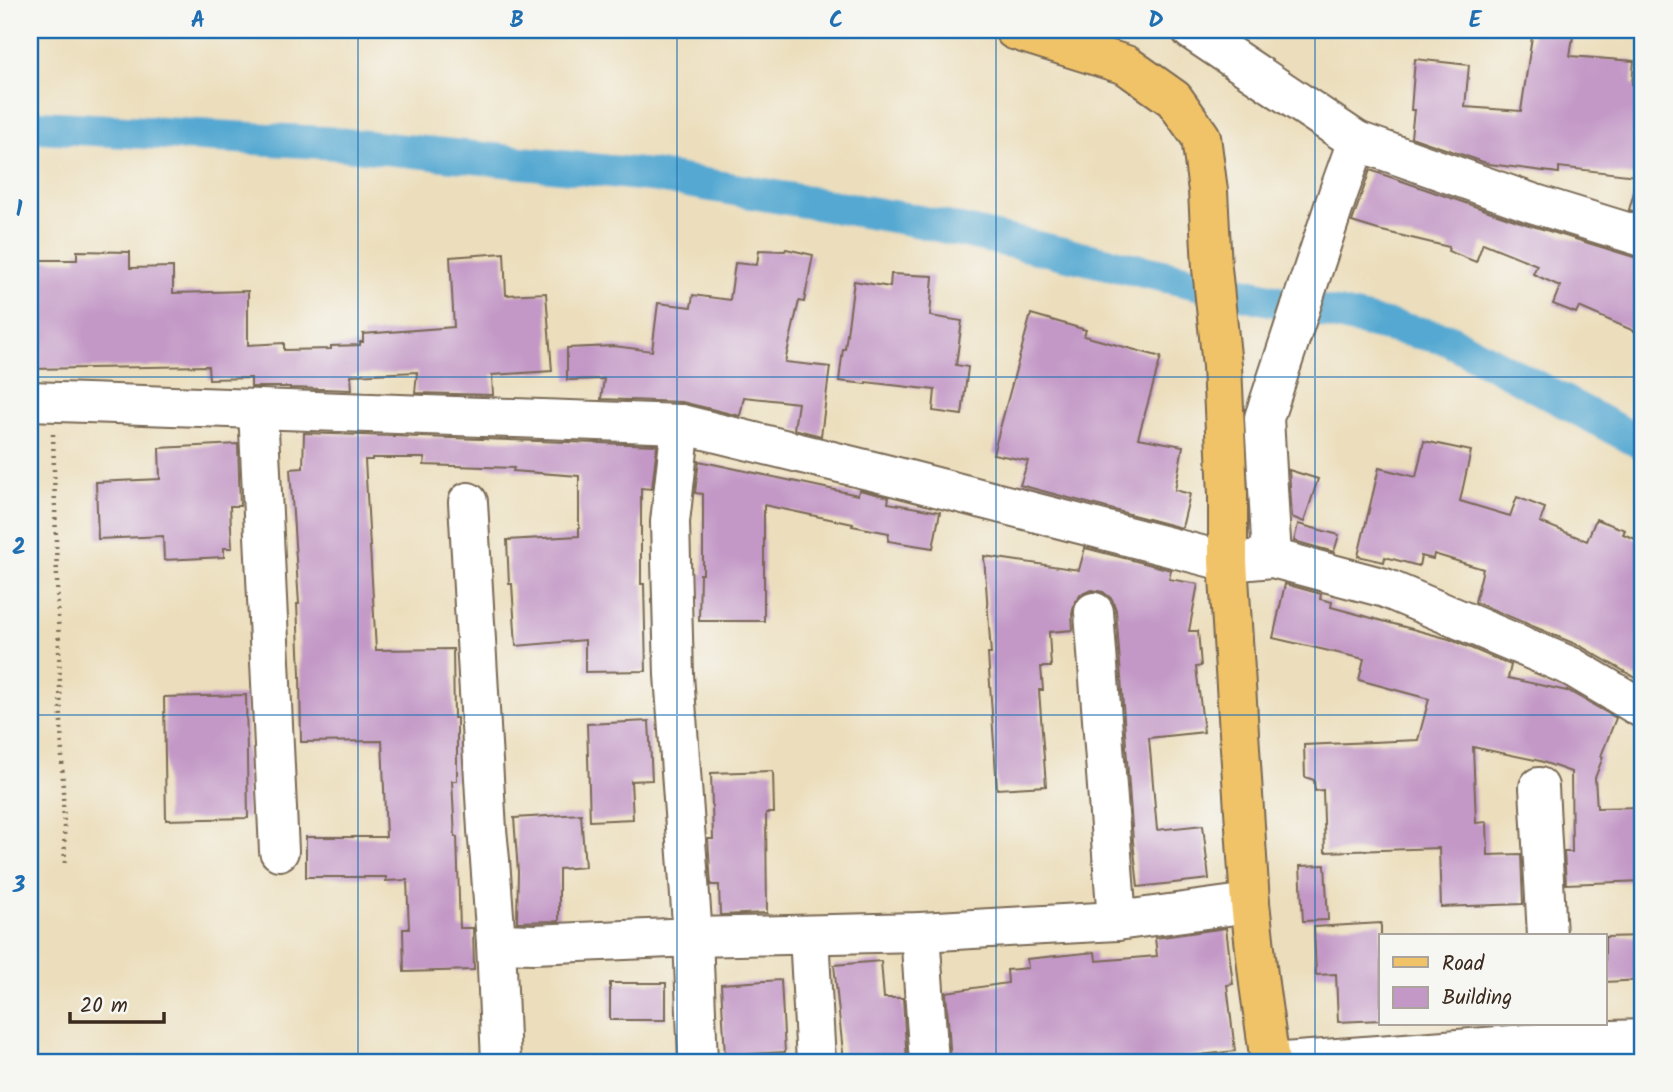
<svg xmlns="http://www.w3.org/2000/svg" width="1673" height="1092" font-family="Kalam,sans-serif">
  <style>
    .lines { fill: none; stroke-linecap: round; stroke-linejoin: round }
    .canal { stroke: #55a8d1; stroke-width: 33 }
    .building { fill: #c398c6 }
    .minor-casing { stroke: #796955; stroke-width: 42 }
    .major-casing { stroke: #796955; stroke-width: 42 }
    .path { stroke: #796955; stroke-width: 4.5; stroke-dasharray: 2 5; stroke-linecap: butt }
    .minor { stroke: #fff; stroke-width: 38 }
    .major { stroke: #f1c369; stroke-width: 38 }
    .grid { fill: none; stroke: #1f6fb2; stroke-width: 2; stroke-opacity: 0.55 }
    .neatline { fill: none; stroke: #1f6fb2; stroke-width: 2.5 }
    .grid-label { font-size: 23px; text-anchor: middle; font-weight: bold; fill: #1f6fb2 }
  </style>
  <rect width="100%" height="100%" fill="#f6f6f2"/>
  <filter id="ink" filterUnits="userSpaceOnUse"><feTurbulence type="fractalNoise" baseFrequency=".0143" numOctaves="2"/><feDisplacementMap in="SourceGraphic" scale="14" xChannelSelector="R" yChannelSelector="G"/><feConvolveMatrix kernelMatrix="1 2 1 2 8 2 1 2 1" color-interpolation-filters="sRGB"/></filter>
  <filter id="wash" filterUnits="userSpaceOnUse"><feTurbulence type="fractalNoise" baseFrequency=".00686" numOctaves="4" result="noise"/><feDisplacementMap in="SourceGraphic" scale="28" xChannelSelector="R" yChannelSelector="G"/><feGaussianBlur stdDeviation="1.57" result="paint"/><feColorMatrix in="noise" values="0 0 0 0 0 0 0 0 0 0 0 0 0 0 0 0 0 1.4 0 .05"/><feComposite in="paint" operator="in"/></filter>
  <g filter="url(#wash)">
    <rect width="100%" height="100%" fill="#ecdebc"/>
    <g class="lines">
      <polyline class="canal" points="30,126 331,143 655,176 913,220 1447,339 1643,444"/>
    </g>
    <g id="blocks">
      <g class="building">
        <polygon points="1533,30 1574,30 1570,56 1634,61 1632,84 1643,85 1643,116 1636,176 1559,167 1559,173 1489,164 1411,137 1414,110 1411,110 1415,59 1469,65 1465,107 1521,111"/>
        <polygon points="1370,170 1526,224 1637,258 1643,258 1643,335 1579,307 1576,313 1553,304 1560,286 1533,274 1537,265 1483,243 1476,262 1448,251 1449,247 1378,230 1352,222"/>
        <polygon points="1637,182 1643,183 1643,214 1629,210"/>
        <polygon points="786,249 813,255 804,302 799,301 785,362 830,367 821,436 794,429 798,403 744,397 740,416 682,402 601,399 604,379 567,380 567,348 614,346 652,351 658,303 691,307 693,295 730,300 735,263 757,265 759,250 785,251"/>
        <polygon points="77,251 130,252 130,268 173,267 173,293 248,291 248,345 284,343 284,350 331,349 331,346 360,345 360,342 363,342 363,334 454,327 450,257 504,253 506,295 546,293 552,371 492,375 493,395 415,393 417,372 351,375 352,390 290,388 290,387 251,387 251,378 209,379 208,366 30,369 30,260 77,260"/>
        <polygon points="891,274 933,276 930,316 962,321 956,365 968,367 962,415 933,411 935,390 866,382 866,384 839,381 843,349 845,349 854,281 890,287"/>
        <polygon points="1031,314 1086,330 1084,336 1161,357 1138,438 1183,446 1175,490 1190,494 1182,528 1020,485 1028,461 993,454"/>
        <polygon points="304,433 657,445 652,489 641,488 641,584 644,584 646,671 585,672 585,640 516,646 512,584 509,584 507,540 579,536 579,476 513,471 514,468 424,465 425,458 372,458 372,460 365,460 376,650 453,649 454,718 457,718 457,781 452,781 455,837 457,837 460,928 473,928 474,970 404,972 403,929 409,929 407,880 386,881 386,877 306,877 306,837 386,837 382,741 301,742 300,674 297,604 299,604 290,469 303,468"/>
        <polygon points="1424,441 1471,451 1460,501 1510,516 1517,497 1545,508 1540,522 1587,541 1596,519 1625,530 1623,534 1643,542 1643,682 1580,646 1475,602 1483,569 1434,554 1433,559 1421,556 1419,566 1385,557 1384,562 1358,556 1379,468 1416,477"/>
        <polygon points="238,444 240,506 230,506 232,548 224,548 224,557 164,560 163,536 98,539 96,482 160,479 159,448"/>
        <polygon points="699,461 858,495 859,490 889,497 888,503 940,512 933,548 888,541 889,533 852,526 853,524 764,505 764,621 699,621 700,574 703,574 703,494 695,493"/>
        <polygon points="1289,470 1318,479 1304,522 1292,517"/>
        <polygon points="1298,524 1339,535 1334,552 1294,541"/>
        <polygon points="1085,548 1171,570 1169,579 1198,584 1189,631 1198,631 1201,666 1196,667 1204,732 1149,738 1157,830 1203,825 1209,879 1138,887 1133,841 1116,610 1112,599 1103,592 1092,590 1081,594 1075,602 1072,614 1073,630 1049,632 1051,667 1041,667 1043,690 1039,690 1046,786 997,789 988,654 991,654 984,556 1079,570"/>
        <polygon points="1285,584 1321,594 1320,599 1332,602 1331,607 1449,639 1511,665 1508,678 1567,691 1567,690 1616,718 1601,756 1603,757 1595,778 1597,808 1643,807 1643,881 1566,884 1564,852 1572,852 1571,772 1540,761 1473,747 1476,823 1487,822 1488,855 1521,854 1523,904 1441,907 1439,848 1325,852 1323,790 1315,791 1314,780 1305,777 1304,745 1418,740 1429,699 1359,680 1364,659 1273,638"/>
        <polygon points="246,695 248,818 166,820 164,697"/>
        <polygon points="649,721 652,780 631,781 633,819 590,821 587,724"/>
        <polygon points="773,771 774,813 766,813 767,913 720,915 719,885 711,885 708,839 713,839 711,773"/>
        <polygon points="581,814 585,867 559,869 559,921 517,922 518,872 514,818"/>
        <polygon points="1325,865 1328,920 1303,921 1300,866"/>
        <polygon points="1381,923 1381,1020 1338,1022 1336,974 1316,975 1314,927"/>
        <polygon points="1226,928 1233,984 1227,985 1235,1051 1159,1060 1159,1062 951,1062 946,992 1008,983 1007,970 1028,968 1027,959 1095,952 1096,961 1157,956 1155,938"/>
        <polygon points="1643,936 1643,980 1605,982 1605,937"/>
        <polygon points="881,961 884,998 903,998 907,1062 844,1062 834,965"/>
        <polygon points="781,980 785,1052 725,1056 721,984"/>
        <rect x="610" y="983" width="56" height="37"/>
      </g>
    </g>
  </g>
  <g filter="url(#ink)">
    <use href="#blocks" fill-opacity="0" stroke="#796955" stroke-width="2"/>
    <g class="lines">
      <defs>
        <g id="minor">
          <polyline points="1191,30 1357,141 1532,203 1643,237"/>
          <polyline points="30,401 681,424 897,477 1228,562 1272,558 1385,588 1572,667 1643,709"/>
          <polyline points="258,409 279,851"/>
          <polyline points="681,424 670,522 674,675 693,937 698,1062"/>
          <polyline points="468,502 487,830 490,860 496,943"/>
          <polyline points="1272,558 1264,418 1339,191 1357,141"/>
          <polyline points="1094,612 1117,921"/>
          <polyline points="1539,787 1547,936"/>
          <polyline points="920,932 929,1062"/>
          <polyline points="809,935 816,1062"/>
          <polyline points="501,1062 496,943 534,944 693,937 920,932 1117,921 1250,903"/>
          <polyline points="1284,1062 1553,1042 1643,1039"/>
        </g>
        <polyline id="major" points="1014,30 1126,65 1174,99 1201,137 1208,191 1212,268 1222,366 1228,495 1228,562 1250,903 1259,984 1270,1062"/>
      </defs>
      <use href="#minor" class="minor-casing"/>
      <use href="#major" class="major-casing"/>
      <polyline class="path" points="53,434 65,864"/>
      <use href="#minor" class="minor"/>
      <use href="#major" class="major"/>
    </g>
  </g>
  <path class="grid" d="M358 30V1062M677 30V1062M996 30V1062M1315 30V1062M30 377H1643M30 715H1643"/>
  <rect width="1673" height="1092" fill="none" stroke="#f6f6f2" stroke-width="77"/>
  <rect x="1379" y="934" width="228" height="91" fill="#f6f6f2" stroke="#aba49d" stroke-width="2"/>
  <rect x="1393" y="957" width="35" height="10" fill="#f1c369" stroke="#aba49d" stroke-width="2"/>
  <text x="1442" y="970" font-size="21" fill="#3b2a1e">Road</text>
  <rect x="1393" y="987" width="35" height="21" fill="#c398c6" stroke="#aba49d" stroke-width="2"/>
  <text x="1442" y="1004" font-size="21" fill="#3b2a1e">Building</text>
  <path d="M70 1012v10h94v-10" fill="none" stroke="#3b2a1e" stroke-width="3.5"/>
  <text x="80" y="1012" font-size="21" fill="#3b2a1e" stroke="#f6f6f2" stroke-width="5" paint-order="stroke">20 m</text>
  <rect x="38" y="38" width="1596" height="1016" class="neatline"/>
  <g class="grid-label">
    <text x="198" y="27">A</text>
    <text x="517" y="27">B</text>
    <text x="836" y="27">C</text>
    <text x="1156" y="27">D</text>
    <text x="1475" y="27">E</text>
    <text x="19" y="216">1</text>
    <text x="19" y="554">2</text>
    <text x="19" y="892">3</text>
  </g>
</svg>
